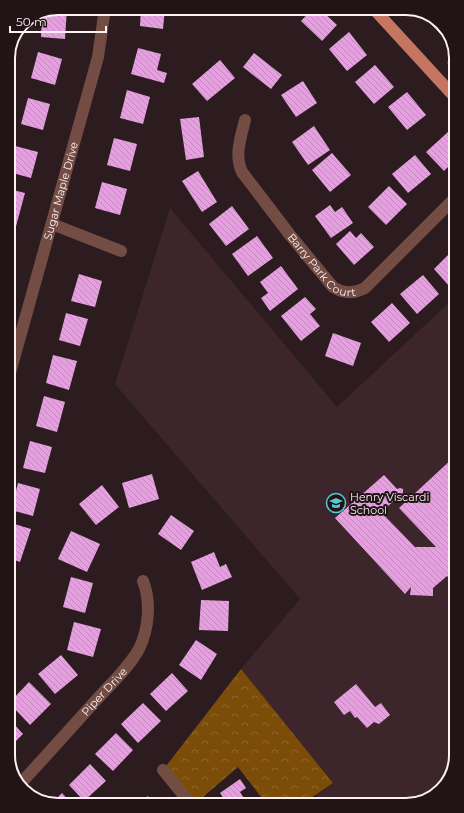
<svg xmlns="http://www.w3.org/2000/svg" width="464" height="813" font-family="Montserrat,sans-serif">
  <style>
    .built { fill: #3c252b }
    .forest { fill: url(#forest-crowns) }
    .building { fill: url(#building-back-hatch) }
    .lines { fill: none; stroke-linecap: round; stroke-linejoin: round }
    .path { stroke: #9e9094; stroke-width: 2.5; stroke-dasharray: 4 2; stroke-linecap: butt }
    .minor { stroke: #734d43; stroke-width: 12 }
    .major { stroke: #c47661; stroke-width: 12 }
    .labels { text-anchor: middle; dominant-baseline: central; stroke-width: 4; stroke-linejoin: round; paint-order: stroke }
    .street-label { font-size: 11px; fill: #fdf1f4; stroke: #221317 }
    .poi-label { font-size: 11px; fill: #fdf1f4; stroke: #221317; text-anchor: start }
    .rim { fill: none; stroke: #fdf1f4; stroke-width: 2 }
  </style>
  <defs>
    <pattern id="forest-crowns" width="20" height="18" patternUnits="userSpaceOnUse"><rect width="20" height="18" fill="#7b4d09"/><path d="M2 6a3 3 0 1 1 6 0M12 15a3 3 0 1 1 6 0" fill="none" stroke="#8f672d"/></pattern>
    <pattern id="building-back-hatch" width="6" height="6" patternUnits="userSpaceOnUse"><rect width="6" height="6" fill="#e89fe2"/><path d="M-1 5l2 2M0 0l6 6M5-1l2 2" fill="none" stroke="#c189bc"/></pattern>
  </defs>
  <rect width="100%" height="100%" fill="#2c1c20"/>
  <polygon class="built" points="170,208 337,407 453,299 456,755 448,782 428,800 320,801 316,795 333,783 241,669 300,599 115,384"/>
  <polygon class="forest" points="241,669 333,783 305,802 265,802 238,767 196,803 163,770"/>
  <g class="building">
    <polygon points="58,8 67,8 65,39 41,37 42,15"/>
    <polygon points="141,8 165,8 163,29 140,26"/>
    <polygon points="313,8 319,8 337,25 322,41 301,21"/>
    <polygon points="435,18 451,36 451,43 450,44 430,23"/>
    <polygon points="349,32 367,55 347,71 329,49"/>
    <polygon points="138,48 161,54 157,70 167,73 164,83 131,74"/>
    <polygon points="38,52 62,59 55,85 31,78"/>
    <polygon points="254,53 282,75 271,89 243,67"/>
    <polygon points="220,60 235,78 207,101 192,84"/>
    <polygon points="375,65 394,87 374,104 355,82"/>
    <polygon points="303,81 317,103 296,117 281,95"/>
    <polygon points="127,90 150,97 143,124 120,118"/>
    <polygon points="407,92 426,115 407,130 388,107"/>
    <polygon points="28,98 50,104 43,130 21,124"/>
    <polygon points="199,117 204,157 186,160 180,119"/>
    <polygon points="314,126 330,150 308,165 292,142"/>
    <polygon points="448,132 452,136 452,163 444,171 426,152"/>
    <polygon points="114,138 137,144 130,171 107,165"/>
    <polygon points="15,146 38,152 31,178 9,172"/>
    <polygon points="332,153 351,175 330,192 312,170"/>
    <polygon points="415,155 431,174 408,193 392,174"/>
    <polygon points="198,171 217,202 202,212 182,181"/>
    <polygon points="102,182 127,189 120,215 95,208"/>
    <polygon points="389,186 407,204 386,225 368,207"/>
    <polygon points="9,189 25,193 15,230 9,228"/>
    <polygon points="330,205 335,212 342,207 353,223 331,238 315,216"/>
    <polygon points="232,206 249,229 226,246 209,224"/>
    <polygon points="350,231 356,238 361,233 374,247 354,265 336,244"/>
    <polygon points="257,236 273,258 248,276 232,254"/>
    <polygon points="452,251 453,284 450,287 434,269"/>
    <polygon points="281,266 298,289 270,311 261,298 268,293 260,282"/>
    <polygon points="79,274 102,281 95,307 71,301"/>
    <polygon points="423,275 439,294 417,314 400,294"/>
    <polygon points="305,297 316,309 310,314 320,326 301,341 281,316"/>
    <polygon points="392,303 410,323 389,342 371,322"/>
    <polygon points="66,313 88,319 80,346 59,340"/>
    <polygon points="333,333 361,343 353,366 325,356"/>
    <polygon points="53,355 77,361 69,390 46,383"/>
    <polygon points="44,396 65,402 57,432 36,426"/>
    <polygon points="30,441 52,447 45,473 23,468"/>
    <polygon points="454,457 455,584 447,576 433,588 433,596 410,595 411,587 405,594 335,518 384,475 397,489 400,488 403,489 403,493 381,512 415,547 436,547 399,508"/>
    <polygon points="152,474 159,499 129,508 122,483"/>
    <polygon points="18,483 40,489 33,516 11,510"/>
    <polygon points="102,485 119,507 96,525 79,504"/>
    <polygon points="171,515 194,531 181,550 158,534"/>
    <polygon points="11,523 31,529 20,562 12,559"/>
    <polygon points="71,531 100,544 87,572 58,559"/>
    <polygon points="214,552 220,567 226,564 232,577 202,590 191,562"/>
    <polygon points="71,577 93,583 85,613 63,607"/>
    <polygon points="201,600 229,601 228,631 199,630"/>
    <polygon points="74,622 101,629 93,657 67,650"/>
    <polygon points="196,640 217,654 201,680 179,665"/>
    <polygon points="61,655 78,675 55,694 38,674"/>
    <polygon points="172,673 188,691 166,711 150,694"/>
    <polygon points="29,682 51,704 30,725 13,707 13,699"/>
    <polygon points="356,684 375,707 381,703 390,715 379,724 374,722 367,728 357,717 355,718 350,711 344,715 334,702"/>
    <polygon points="143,703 161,721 138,743 121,724"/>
    <polygon points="13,723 23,734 13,744"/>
    <polygon points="116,733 133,750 113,771 95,754"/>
    <polygon points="90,764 106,781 84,801 69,785"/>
    <polygon points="240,779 246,788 240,792 245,800 242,802 227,803 220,793"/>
    <polygon points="62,793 73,805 55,805 51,804"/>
    <polygon points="148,796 153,804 136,804"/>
  </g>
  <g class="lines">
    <polyline class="path" points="449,61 449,64 451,66"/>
    <g class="minor">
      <path id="s1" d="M245 120C241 137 234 155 242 172L290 235 333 287C344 294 354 294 365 288L452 201"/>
      <polyline points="52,224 121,251"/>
      <path id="s2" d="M10 373 98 57 105 8"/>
      <polyline points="163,770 190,803"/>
      <path id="s3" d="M20 784C46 756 72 727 98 698 112 683 129 667 139 649 149 629 151 601 143 581"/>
    </g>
    <polyline class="major" points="373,8 451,93"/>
  </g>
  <defs>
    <symbol id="school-ring" viewBox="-11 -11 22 22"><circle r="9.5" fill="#221317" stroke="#52ccd0" stroke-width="1.5"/><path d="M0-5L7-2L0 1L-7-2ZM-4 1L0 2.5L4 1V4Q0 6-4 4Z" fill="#52ccd0"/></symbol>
  </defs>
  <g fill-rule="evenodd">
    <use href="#school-ring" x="325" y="492" width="22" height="22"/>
  </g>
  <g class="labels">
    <g class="street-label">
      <text stroke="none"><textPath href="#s2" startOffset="189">Sugar Maple Drive</textPath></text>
      <text stroke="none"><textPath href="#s1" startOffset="178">Barry Park Court</textPath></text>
      <text stroke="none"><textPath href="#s3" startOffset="125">Piper Drive</textPath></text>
    </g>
    <g class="poi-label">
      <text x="350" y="497">Henry Viscardi<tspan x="350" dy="13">School</tspan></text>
    </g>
  </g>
  <path d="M0 0H464V813H0ZM58 15H406A43 43 0 0 1 449 58V755A43 43 0 0 1 406 798H58A43 43 0 0 1 15 755V58A43 43 0 0 1 58 15Z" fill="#221317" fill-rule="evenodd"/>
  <path class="rim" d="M58 15H406A43 43 0 0 1 449 58V755A43 43 0 0 1 406 798H58A43 43 0 0 1 15 755V58A43 43 0 0 1 58 15Z"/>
  <path d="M10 26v6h96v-6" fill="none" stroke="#fdf1f4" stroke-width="2"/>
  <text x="16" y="26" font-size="12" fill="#fdf1f4" stroke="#221317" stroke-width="3" paint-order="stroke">50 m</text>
</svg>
